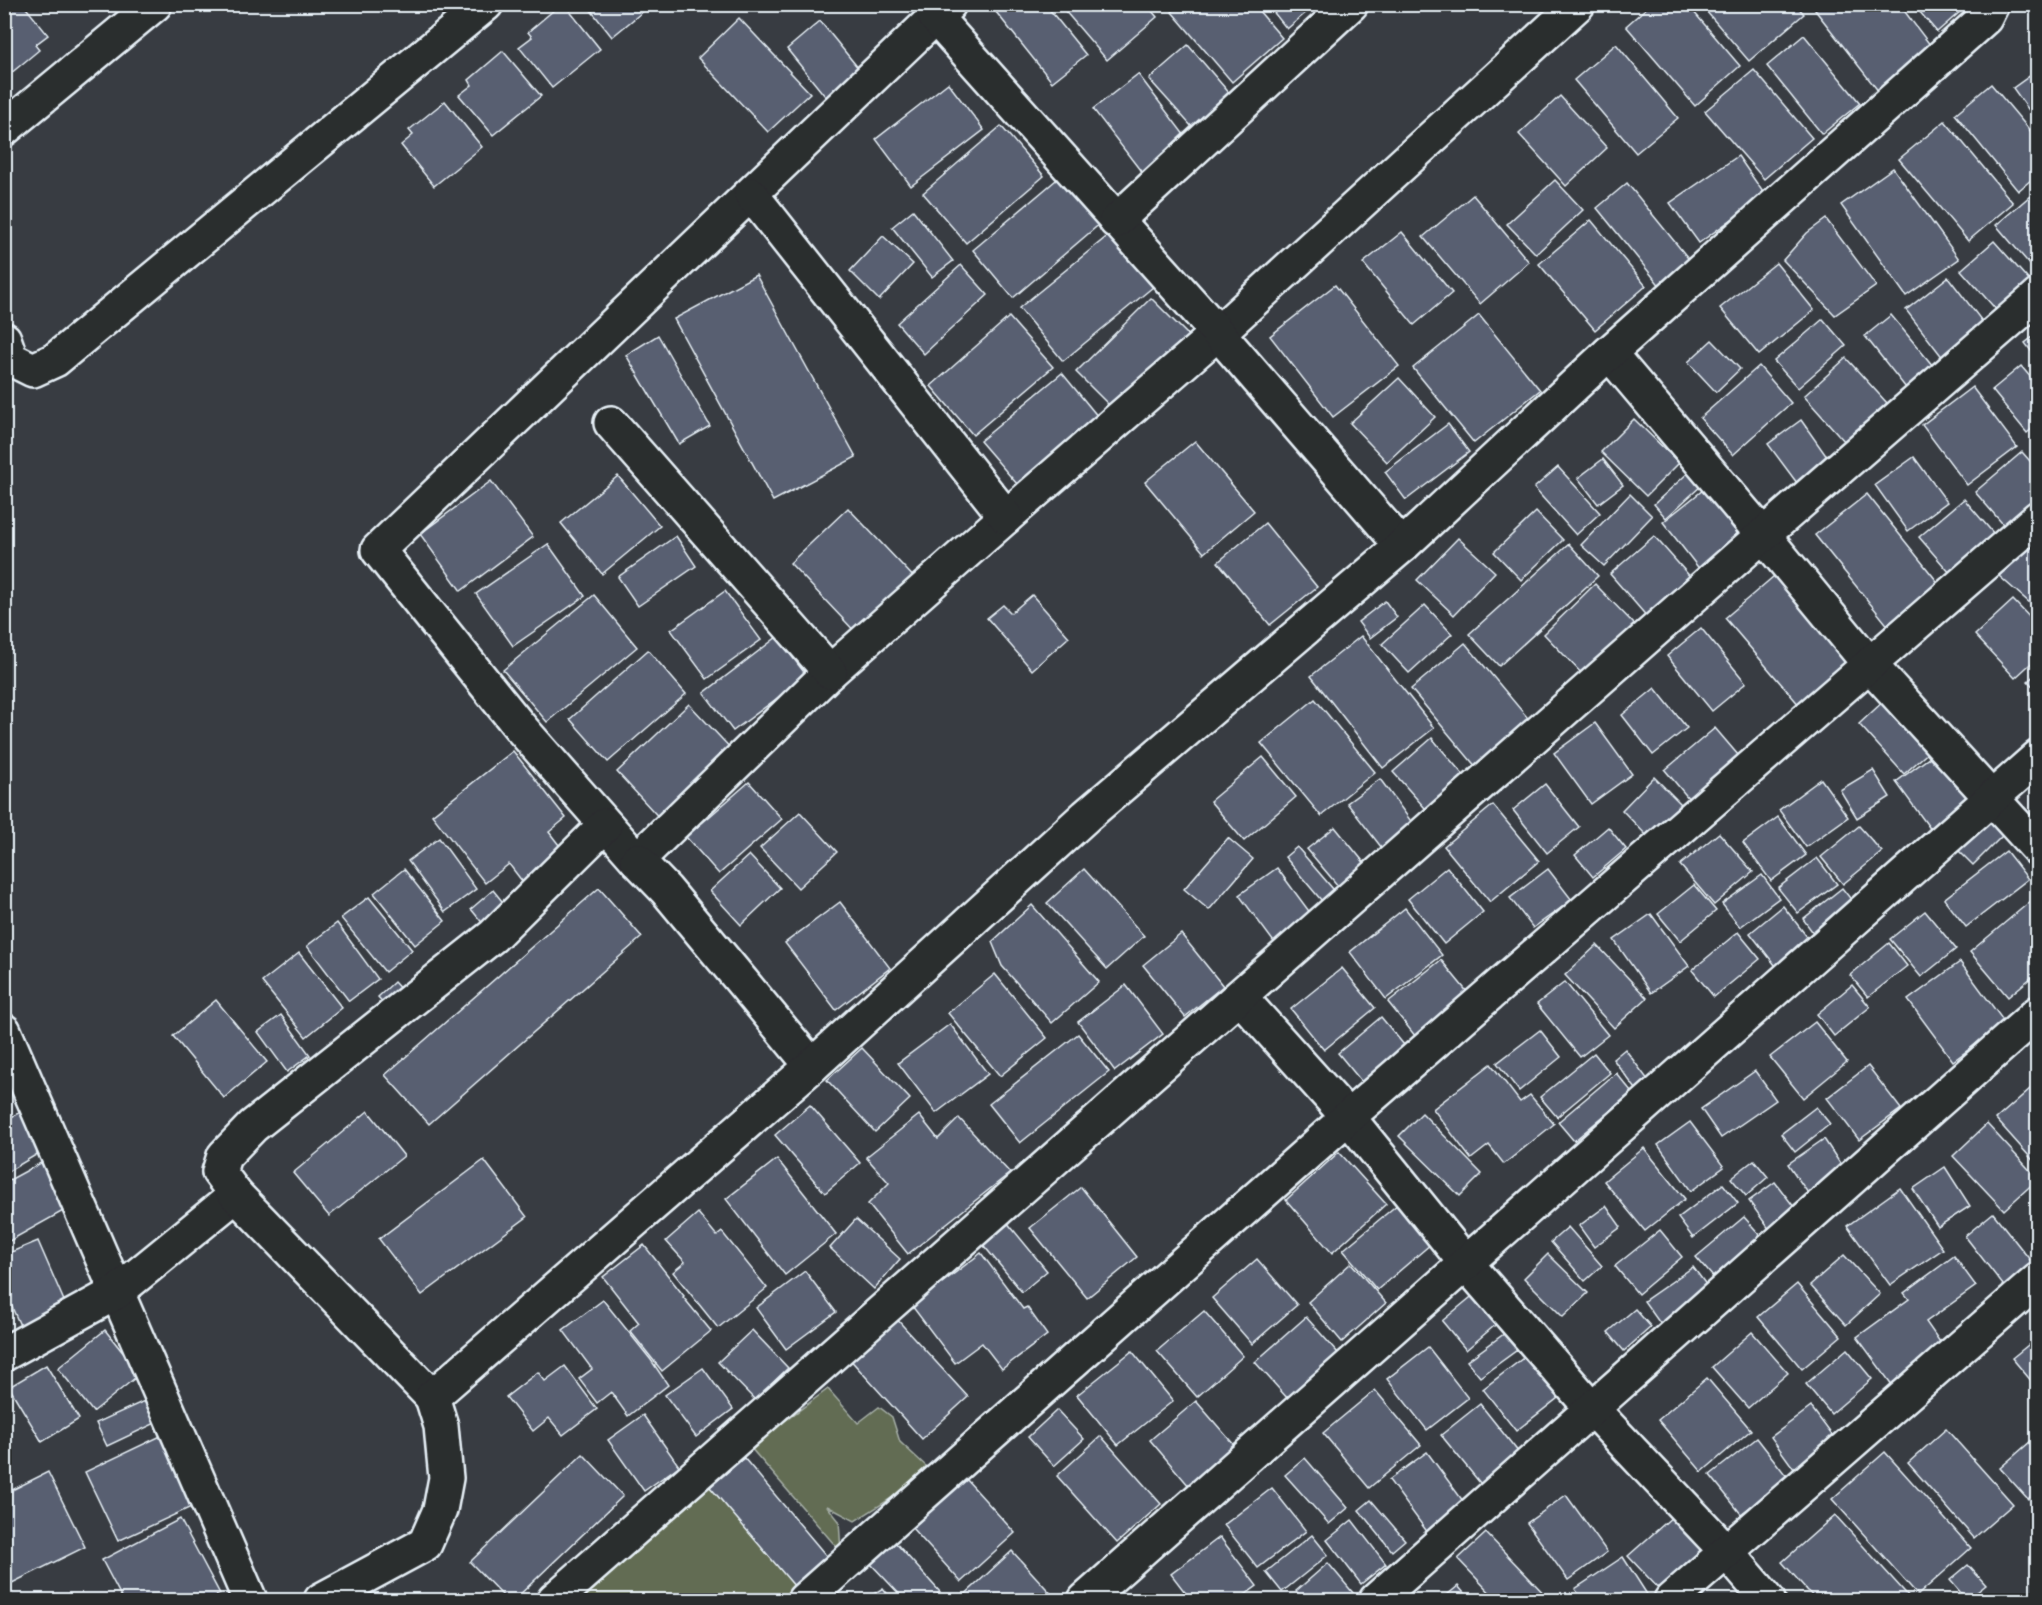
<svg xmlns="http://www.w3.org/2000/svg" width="2042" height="1605" font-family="'Shantell Sans',sans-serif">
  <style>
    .green { fill: #626c53; stroke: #a5aea6; stroke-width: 1.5 }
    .building { fill: #585f71; stroke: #e8f1f8; stroke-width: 1.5 }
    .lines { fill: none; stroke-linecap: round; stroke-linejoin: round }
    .street-casing { stroke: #e8f1f8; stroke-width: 38 }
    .street { stroke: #2a2d2e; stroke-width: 33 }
  </style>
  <rect width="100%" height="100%" fill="#383c42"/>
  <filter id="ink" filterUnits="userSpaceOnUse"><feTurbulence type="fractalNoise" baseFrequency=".0167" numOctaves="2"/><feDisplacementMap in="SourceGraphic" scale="12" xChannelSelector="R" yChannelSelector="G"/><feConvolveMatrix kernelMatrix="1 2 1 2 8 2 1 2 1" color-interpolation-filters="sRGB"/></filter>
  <g filter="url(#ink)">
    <g class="green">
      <polygon points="828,1389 858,1423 879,1407 892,1417 900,1442 926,1466 906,1497 893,1497 855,1521 827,1506 839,1521 841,1552 750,1447"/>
      <polygon points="710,1487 796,1588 781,1600 579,1600"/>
    </g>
    <g class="building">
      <polygon points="4,4 23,4 48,35 35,45 39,50 4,79"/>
      <polygon points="561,4 564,4 600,49 552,88 519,47 532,37 528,32"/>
      <polygon points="586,4 652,4 612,37"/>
      <polygon points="995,4 1045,4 1086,55 1052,82 992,7"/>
      <polygon points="1059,4 1146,4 1157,17 1107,60"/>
      <polygon points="1181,4 1253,4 1282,38 1232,82 1172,12"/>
      <polygon points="1267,4 1316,4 1287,29"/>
      <polygon points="1651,4 1687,4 1740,66 1695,106 1626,26"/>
      <polygon points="1700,4 1795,4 1804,14 1749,61"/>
      <polygon points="1822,4 1899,4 1934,50 1879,92 1815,10"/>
      <polygon points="1913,4 1969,4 1937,32"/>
      <polygon points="739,18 810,93 768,132 698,58"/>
      <polygon points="820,21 863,74 829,101 787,49"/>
      <polygon points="1804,35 1860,103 1822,134 1767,66"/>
      <polygon points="1616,44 1678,118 1636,153 1574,80"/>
      <polygon points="1188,45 1231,95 1193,128 1149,79"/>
      <polygon points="503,51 541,96 493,135 459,95 472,85 469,80"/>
      <polygon points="1754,70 1812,138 1764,179 1705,111"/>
      <polygon points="2038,70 2038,123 2013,88"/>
      <polygon points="1138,74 1188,140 1143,174 1093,109"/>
      <polygon points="948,83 984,130 911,186 876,139"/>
      <polygon points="1991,84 2038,140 2038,174 2018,191 1955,114"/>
      <polygon points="1560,96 1607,148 1566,186 1519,134"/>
      <polygon points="445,101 482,147 434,186 401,145 413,135 409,130"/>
      <polygon points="1945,121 2013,203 1968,241 1899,159"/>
      <polygon points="1001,126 1044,176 966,243 923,193"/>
      <polygon points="1738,156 1765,195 1699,243 1670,203"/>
      <polygon points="1893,168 1959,259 1906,296 1841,205"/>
      <polygon points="1062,175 1102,222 1013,298 973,250"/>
      <polygon points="1555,180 1583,210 1536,254 1507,224"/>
      <polygon points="1627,183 1692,263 1661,287 1597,208"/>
      <polygon points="1473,195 1529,262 1480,304 1423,237"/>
      <polygon points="2030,196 2038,204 2038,274 1996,225"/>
      <polygon points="913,210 953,261 932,277 892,227"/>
      <polygon points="1826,219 1876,286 1835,315 1783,260 1807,233"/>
      <polygon points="1591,220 1646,286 1595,330 1539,264"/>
      <polygon points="1402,232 1452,293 1414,325 1363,263"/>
      <polygon points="1110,234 1153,287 1063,361 1019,308"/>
      <polygon points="883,236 913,264 879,300 850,271"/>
      <polygon points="1994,241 2033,285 2000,314 1961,270"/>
      <polygon points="1776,263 1814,310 1759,355 1720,308"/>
      <polygon points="961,265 988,295 924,354 897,323"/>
      <polygon points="756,275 856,457 773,501 674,319"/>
      <polygon points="1948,277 1985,325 1943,358 1906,310"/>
      <polygon points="1335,285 1399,366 1333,417 1270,336"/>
      <polygon points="1151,298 1191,338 1116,412 1076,372"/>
      <polygon points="1479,315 1540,390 1474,443 1413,368"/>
      <polygon points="1891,315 1933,366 1906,388 1865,336"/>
      <polygon points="1009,317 1053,367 973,435 931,386"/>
      <polygon points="1823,319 1846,346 1798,388 1774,361"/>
      <polygon points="2038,333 2038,360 2025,343"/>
      <polygon points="658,335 710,426 679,444 626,355"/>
      <polygon points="1712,340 1740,369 1716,392 1688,362"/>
      <polygon points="1846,358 1887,403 1845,442 1804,396"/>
      <polygon points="1759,366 1791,403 1733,455 1700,418"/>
      <polygon points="2021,366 2038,386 2038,424 2027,433 1992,390"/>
      <polygon points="1062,373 1103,423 1023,491 980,441"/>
      <polygon points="1399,378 1435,417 1387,462 1350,423"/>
      <polygon points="1972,387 2017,447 1967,485 1922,425"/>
      <polygon points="1634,419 1679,463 1646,496 1601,452"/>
      <polygon points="1801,420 1832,464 1800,487 1768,444"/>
      <polygon points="1448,424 1469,452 1406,500 1385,472"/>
      <polygon points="1195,441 1254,511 1204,553 1145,482"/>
      <polygon points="2022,452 2038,470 2038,505 2008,530 1975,492"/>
      <polygon points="1914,457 1947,502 1908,531 1875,485"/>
      <polygon points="1603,459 1623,485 1598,504 1578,478"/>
      <polygon points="1558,467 1600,513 1576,535 1534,488"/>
      <polygon points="1690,471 1702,485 1666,518 1654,504"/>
      <polygon points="618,476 660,526 602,574 561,523"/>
      <polygon points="491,481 533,537 461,591 420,534"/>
      <polygon points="1703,490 1745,543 1704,575 1663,522"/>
      <polygon points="1630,494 1652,516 1604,566 1581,545"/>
      <polygon points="1867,494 1940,585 1889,627 1815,535"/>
      <polygon points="1964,499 2000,541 1956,580 1919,537"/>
      <polygon points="848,508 920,584 861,638 790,563"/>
      <polygon points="1536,512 1563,540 1521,580 1494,552"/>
      <polygon points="1265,523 1317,587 1270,625 1218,562"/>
      <polygon points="676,536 696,566 638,606 618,577"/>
      <polygon points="1654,536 1693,580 1649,619 1610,574"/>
      <polygon points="1458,538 1495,572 1454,615 1417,580"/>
      <polygon points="2032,538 2038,543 2038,610 1999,576"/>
      <polygon points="548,544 585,596 513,646 476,594"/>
      <polygon points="1569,544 1598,576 1499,666 1469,634"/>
      <polygon points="1780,571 1855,660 1800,706 1725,618"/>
      <polygon points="1595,584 1636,626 1585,677 1544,634"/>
      <polygon points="725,591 761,640 707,679 671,630"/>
      <polygon points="594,595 637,647 547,722 503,670"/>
      <polygon points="1032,595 1069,637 1032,670 987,618 1003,605 1011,613"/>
      <polygon points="2013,600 2038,626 2038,657 2015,678 1975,635"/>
      <polygon points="1385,601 1397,617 1370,638 1358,622"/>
      <polygon points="1425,605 1452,634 1409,673 1382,644"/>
      <polygon points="1701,628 1746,683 1712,711 1667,656"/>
      <polygon points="1361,636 1434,728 1383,768 1311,676"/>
      <polygon points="777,637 807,676 733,731 704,693"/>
      <polygon points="1465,643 1536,728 1482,774 1411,689"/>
      <polygon points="648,650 686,694 608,762 570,719"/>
      <polygon points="2038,672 2038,692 2028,681"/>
      <polygon points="1655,688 1687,728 1653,755 1622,715"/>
      <polygon points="1887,698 1932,749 1904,774 1859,724"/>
      <polygon points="1315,699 1375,772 1321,816 1261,743"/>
      <polygon points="689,704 736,754 664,823 617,772"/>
      <polygon points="1595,723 1632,774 1591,804 1554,753"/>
      <polygon points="1715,728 1744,762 1694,805 1665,770"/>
      <polygon points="1432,738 1470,783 1432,816 1393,772"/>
      <polygon points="1941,749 1979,801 1934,834 1896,782"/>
      <polygon points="513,751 566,818 549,832 566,854 525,885 509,864 485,883 432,815"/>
      <polygon points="1263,757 1296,797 1244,841 1210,801"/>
      <polygon points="1873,770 1890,797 1857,818 1840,790"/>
      <polygon points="1654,777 1682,805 1649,838 1622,810"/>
      <polygon points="1380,779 1416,828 1385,852 1347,803"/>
      <polygon points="1821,779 1848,817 1806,847 1779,810"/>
      <polygon points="749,782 782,819 719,874 686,837"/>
      <polygon points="1545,784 1579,827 1547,853 1513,810"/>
      <polygon points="1493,805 1539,861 1490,902 1444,846"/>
      <polygon points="800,812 837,852 798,888 760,848"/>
      <polygon points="1990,812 2008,830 1973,865 1955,847"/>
      <polygon points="1778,817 1806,855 1771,881 1743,843"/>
      <polygon points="1859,826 1882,852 1843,884 1821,857"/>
      <polygon points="1335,827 1371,871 1344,893 1307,849"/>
      <polygon points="1608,827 1626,849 1593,877 1575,855"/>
      <polygon points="1719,833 1753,872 1714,905 1680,865"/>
      <polygon points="439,838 476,889 445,912 408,861"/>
      <polygon points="1228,838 1253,859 1209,910 1184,889"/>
      <polygon points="1297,847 1345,903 1332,913 1285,857"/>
      <polygon points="2006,851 2028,879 1966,927 1944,899"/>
      <polygon points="749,855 780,888 741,925 710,891"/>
      <polygon points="1817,858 1837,884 1798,913 1778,888"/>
      <polygon points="1447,867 1483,912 1444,944 1408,899"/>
      <polygon points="1277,868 1317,922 1279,949 1239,895"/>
      <polygon points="404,869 445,921 415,945 374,893"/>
      <polygon points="1084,869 1144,936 1107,969 1047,903"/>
      <polygon points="1548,869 1572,900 1533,928 1510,898"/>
      <polygon points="1762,875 1779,898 1740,927 1722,904"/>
      <polygon points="1694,885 1716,911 1680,941 1658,914"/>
      <polygon points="599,888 642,937 429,1124 385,1075"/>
      <polygon points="1842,888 1857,907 1817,938 1803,919"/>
      <polygon points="493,890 506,906 484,925 471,909"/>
      <polygon points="2038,895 2038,972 2008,997 1970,952"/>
      <polygon points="369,897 412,950 385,972 341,918"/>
      <polygon points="840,902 890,968 836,1010 785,943"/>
      <polygon points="1032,905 1099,982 1052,1023 1002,966 992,942"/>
      <polygon points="1783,906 1815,947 1782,974 1750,933"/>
      <polygon points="1405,908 1442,955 1386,999 1350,952"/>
      <polygon points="1925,911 1956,949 1921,977 1890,939"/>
      <polygon points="1651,914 1689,966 1651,993 1614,940"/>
      <polygon points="337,923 378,979 349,1001 307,946"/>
      <polygon points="1738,932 1760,959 1714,997 1692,970"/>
      <polygon points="1181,934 1223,986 1185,1017 1143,965"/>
      <polygon points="1889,943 1907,966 1868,997 1850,975"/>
      <polygon points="1597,945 1647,998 1614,1028 1565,975"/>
      <polygon points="299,953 342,1008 306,1037 262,982"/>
      <polygon points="1441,960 1473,999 1420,1042 1388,1002"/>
      <polygon points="1960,962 2005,1023 1953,1061 1908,1000"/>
      <polygon points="1342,968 1375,1008 1324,1050 1291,1009"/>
      <polygon points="995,974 1047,1038 1000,1076 948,1013"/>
      <polygon points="394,982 406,995 390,1010 378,997"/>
      <polygon points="1565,982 1608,1035 1580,1057 1537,1004"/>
      <polygon points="1126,985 1163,1034 1115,1071 1078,1022"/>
      <polygon points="1852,985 1870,1007 1834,1036 1817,1014"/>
      <polygon points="216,1000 267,1062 224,1098 173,1036"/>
      <polygon points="281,1015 310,1055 287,1072 258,1032"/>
      <polygon points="1381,1017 1409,1051 1366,1087 1338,1053"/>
      <polygon points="1815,1022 1847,1062 1803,1098 1770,1057"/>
      <polygon points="950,1024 988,1074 936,1113 898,1063"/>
      <polygon points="1540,1030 1561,1057 1519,1091 1497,1063"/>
      <polygon points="1078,1034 1109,1072 1020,1143 989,1104"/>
      <polygon points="862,1048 910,1099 875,1132 827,1080"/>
      <polygon points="1625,1049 1654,1088 1642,1097 1613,1059"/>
      <polygon points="1594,1053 1610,1073 1557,1117 1540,1097"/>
      <polygon points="1491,1064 1520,1102 1530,1095 1554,1124 1504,1164 1489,1145 1471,1159 1433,1109"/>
      <polygon points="1868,1066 1901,1109 1859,1140 1827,1098"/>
      <polygon points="1755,1071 1776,1100 1721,1138 1701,1109"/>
      <polygon points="1616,1073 1632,1092 1574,1141 1558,1122"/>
      <polygon points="2038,1082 2038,1166 1996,1119"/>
      <polygon points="810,1105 860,1163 825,1193 775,1135"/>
      <polygon points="1816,1107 1830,1124 1795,1152 1781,1134"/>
      <polygon points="22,1111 46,1149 4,1174 4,1121"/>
      <polygon points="368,1111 404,1156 329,1216 293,1173"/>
      <polygon points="1422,1113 1482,1174 1460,1196 1399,1136"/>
      <polygon points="919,1115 938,1139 959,1118 1010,1173 908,1254 868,1204 889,1183 866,1157"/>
      <polygon points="1690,1122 1724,1167 1691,1191 1658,1145"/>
      <polygon points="1987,1124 2038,1179 2004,1210 1953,1156"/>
      <polygon points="1824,1139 1847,1174 1812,1199 1788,1164"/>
      <polygon points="1644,1148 1685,1199 1645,1231 1604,1181"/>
      <polygon points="1339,1152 1386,1204 1332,1253 1286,1200"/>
      <polygon points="48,1159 74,1205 4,1244 4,1183"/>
      <polygon points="777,1159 836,1234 785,1275 726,1199"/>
      <polygon points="484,1160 527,1217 422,1295 379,1239"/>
      <polygon points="1754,1160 1768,1177 1746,1196 1731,1178"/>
      <polygon points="1945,1167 1970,1206 1938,1227 1913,1189"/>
      <polygon points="1775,1182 1804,1220 1777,1240 1749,1201"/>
      <polygon points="1723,1184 1738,1203 1693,1238 1678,1218"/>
      <polygon points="1081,1187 1137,1257 1087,1298 1030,1228"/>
      <polygon points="1900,1188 1943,1249 1890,1285 1847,1226"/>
      <polygon points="1398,1204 1431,1244 1377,1290 1343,1250"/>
      <polygon points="1606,1206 1621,1227 1594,1247 1579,1226"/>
      <polygon points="698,1213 717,1236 722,1232 767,1288 718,1328 673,1272 685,1262 666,1241"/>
      <polygon points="1993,1213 2038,1270 2010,1294 1965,1236"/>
      <polygon points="1744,1217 1761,1236 1713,1277 1696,1257"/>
      <polygon points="856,1219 900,1259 874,1289 830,1248"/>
      <polygon points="1006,1221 1047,1271 1022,1292 980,1241"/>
      <polygon points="1568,1227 1602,1266 1585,1281 1551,1242"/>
      <polygon points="1660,1230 1682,1257 1638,1294 1615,1266"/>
      <polygon points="38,1241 68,1310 22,1330 4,1289 4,1255"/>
      <polygon points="644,1245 684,1296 683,1297 711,1331 662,1371 630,1331 639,1323 603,1277"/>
      <polygon points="981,1253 1023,1309 1027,1307 1047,1335 1002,1369 982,1343 955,1363 912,1306"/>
      <polygon points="1548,1254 1588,1293 1563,1317 1524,1278"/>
      <polygon points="1844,1255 1880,1294 1846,1325 1810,1285"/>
      <polygon points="1954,1256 1976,1286 1926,1322 1947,1352 1895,1389 1857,1337 1909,1299 1904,1293"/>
      <polygon points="1257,1259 1297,1305 1252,1344 1212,1298"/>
      <polygon points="1351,1263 1386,1303 1342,1342 1308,1302"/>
      <polygon points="1693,1267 1713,1294 1664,1329 1644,1301"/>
      <polygon points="805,1271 836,1312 786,1349 756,1308"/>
      <polygon points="1797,1284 1841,1336 1802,1369 1758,1317"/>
      <polygon points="1476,1293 1500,1321 1466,1350 1442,1321"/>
      <polygon points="603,1300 651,1360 668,1385 628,1416 611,1392 597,1403 579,1379 592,1369 563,1330"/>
      <polygon points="1635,1309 1651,1327 1624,1351 1608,1332"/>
      <polygon points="1204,1311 1243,1356 1197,1397 1157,1351"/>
      <polygon points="893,1315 968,1397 922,1439 847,1356"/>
      <polygon points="1306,1317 1346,1362 1296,1408 1255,1362"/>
      <polygon points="1512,1328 1524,1345 1480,1377 1467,1361"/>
      <polygon points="105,1330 140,1374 93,1412 58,1368"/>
      <polygon points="752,1330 788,1368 755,1400 718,1362"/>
      <polygon points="1752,1332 1788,1373 1748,1408 1712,1367"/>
      <polygon points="2038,1337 2038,1389 2012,1358"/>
      <polygon points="1428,1347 1468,1398 1427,1430 1387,1379"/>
      <polygon points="1847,1349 1872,1379 1831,1414 1806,1384"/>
      <polygon points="1132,1351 1173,1401 1118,1445 1077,1395"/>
      <polygon points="1531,1352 1563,1394 1516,1431 1483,1389"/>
      <polygon points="46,1365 79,1419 42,1442 9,1387"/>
      <polygon points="565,1366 597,1409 563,1435 549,1418 533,1431 506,1397 538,1372 545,1381"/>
      <polygon points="703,1368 733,1409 696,1437 665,1395"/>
      <polygon points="1707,1378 1751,1430 1702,1472 1658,1420"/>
      <polygon points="1375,1390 1421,1445 1369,1488 1323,1433"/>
      <polygon points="151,1398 162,1420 107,1446 96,1423"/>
      <polygon points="1196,1401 1235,1446 1189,1486 1150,1440"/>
      <polygon points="1480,1404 1527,1463 1489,1494 1441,1435"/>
      <polygon points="1811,1407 1835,1439 1794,1469 1771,1437"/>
      <polygon points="1057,1410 1084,1439 1054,1466 1028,1437"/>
      <polygon points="643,1415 679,1466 644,1491 608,1440"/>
      <polygon points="1946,1429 2013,1504 1974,1538 1908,1463"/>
      <polygon points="167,1433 200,1503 118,1541 85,1472"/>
      <polygon points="2038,1435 2038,1490 2028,1499 2000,1468"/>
      <polygon points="1101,1436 1161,1504 1117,1543 1057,1476"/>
      <polygon points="1757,1438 1788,1478 1741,1514 1710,1475"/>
      <polygon points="1427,1452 1466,1505 1428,1533 1389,1480"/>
      <polygon points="1885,1452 1971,1548 1918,1595 1832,1499"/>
      <polygon points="583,1454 623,1496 514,1600 507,1600 470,1562"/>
      <polygon points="744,1458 829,1559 796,1588 710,1487"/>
      <polygon points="1305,1458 1348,1508 1329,1524 1285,1475"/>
      <polygon points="48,1472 85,1547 6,1586 4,1494"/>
      <polygon points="966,1479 1015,1533 961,1582 912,1528"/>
      <polygon points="1272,1488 1306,1531 1258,1568 1224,1525"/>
      <polygon points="1566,1495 1607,1552 1568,1580 1527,1523"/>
      <polygon points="1371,1500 1405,1540 1392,1551 1359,1510"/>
      <polygon points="1835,1515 1912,1600 1816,1600 1782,1562"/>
      <polygon points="1672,1517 1702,1551 1660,1590 1628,1556"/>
      <polygon points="180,1519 220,1594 208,1600 123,1600 102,1560"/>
      <polygon points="1352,1520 1386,1564 1361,1584 1327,1540"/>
      <polygon points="1486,1533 1550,1600 1497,1600 1458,1559"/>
      <polygon points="1312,1535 1328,1555 1282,1592 1266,1572"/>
      <polygon points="1220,1537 1257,1586 1238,1600 1191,1600 1171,1574"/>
      <polygon points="894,1541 940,1592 930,1600 905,1600 870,1563"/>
      <polygon points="1012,1551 1056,1599 1054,1600 959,1600"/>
      <polygon points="1623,1557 1650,1599 1648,1600 1583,1600 1575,1589"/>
      <polygon points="1328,1563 1359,1600 1304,1600 1296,1591"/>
      <polygon points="1968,1565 1986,1585 1967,1600 1950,1580"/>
      <polygon points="1458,1586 1470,1600 1441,1600"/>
      <polygon points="883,1588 892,1600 864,1600"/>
    </g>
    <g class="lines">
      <defs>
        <g id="street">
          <polyline points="949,4 378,550 520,727 637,860 830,672 1006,517 1218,333 1578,4"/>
          <polyline points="935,17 1218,333 1402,546"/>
          <polyline points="4,129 155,4"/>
          <polyline points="751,194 1006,517"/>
          <polyline points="1116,221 1351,4"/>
          <polyline points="4,339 11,359 33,370 55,360 486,4"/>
          <polyline points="1609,353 1763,535 1870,665 2038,849"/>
          <polyline points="611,423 830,672"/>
          <polyline points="637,860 666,890 812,1066"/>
          <polyline points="1240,997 1348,1117 1465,1262 1593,1410 1726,1551 1768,1600"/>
          <polyline points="4,1031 250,1600"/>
          <polyline points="4,1354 117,1292 236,1195"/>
          <polyline points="432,1397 236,1195 219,1172 224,1156 253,1126 493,936 605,825"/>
          <polyline points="321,1600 425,1544 440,1510 446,1478 441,1426 432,1397 812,1066 1086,816 1402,546 1609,353 1985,18 1992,4"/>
          <polyline points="554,1600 1763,535 2038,296"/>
          <polyline points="804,1600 1348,1117 2038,518"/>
          <polyline points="1085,1600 2038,757"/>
          <polyline points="1376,1600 2038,1013"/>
          <polyline points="1671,1600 2038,1280"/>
        </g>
      </defs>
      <use href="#street" class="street-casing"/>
      <use href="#street" class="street"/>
    </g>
  </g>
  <rect width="2042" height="1605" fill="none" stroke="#2a2d2e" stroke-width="24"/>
  <rect x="12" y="12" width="2018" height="1581" fill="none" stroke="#e8f1f8" stroke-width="2" filter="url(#ink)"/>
</svg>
